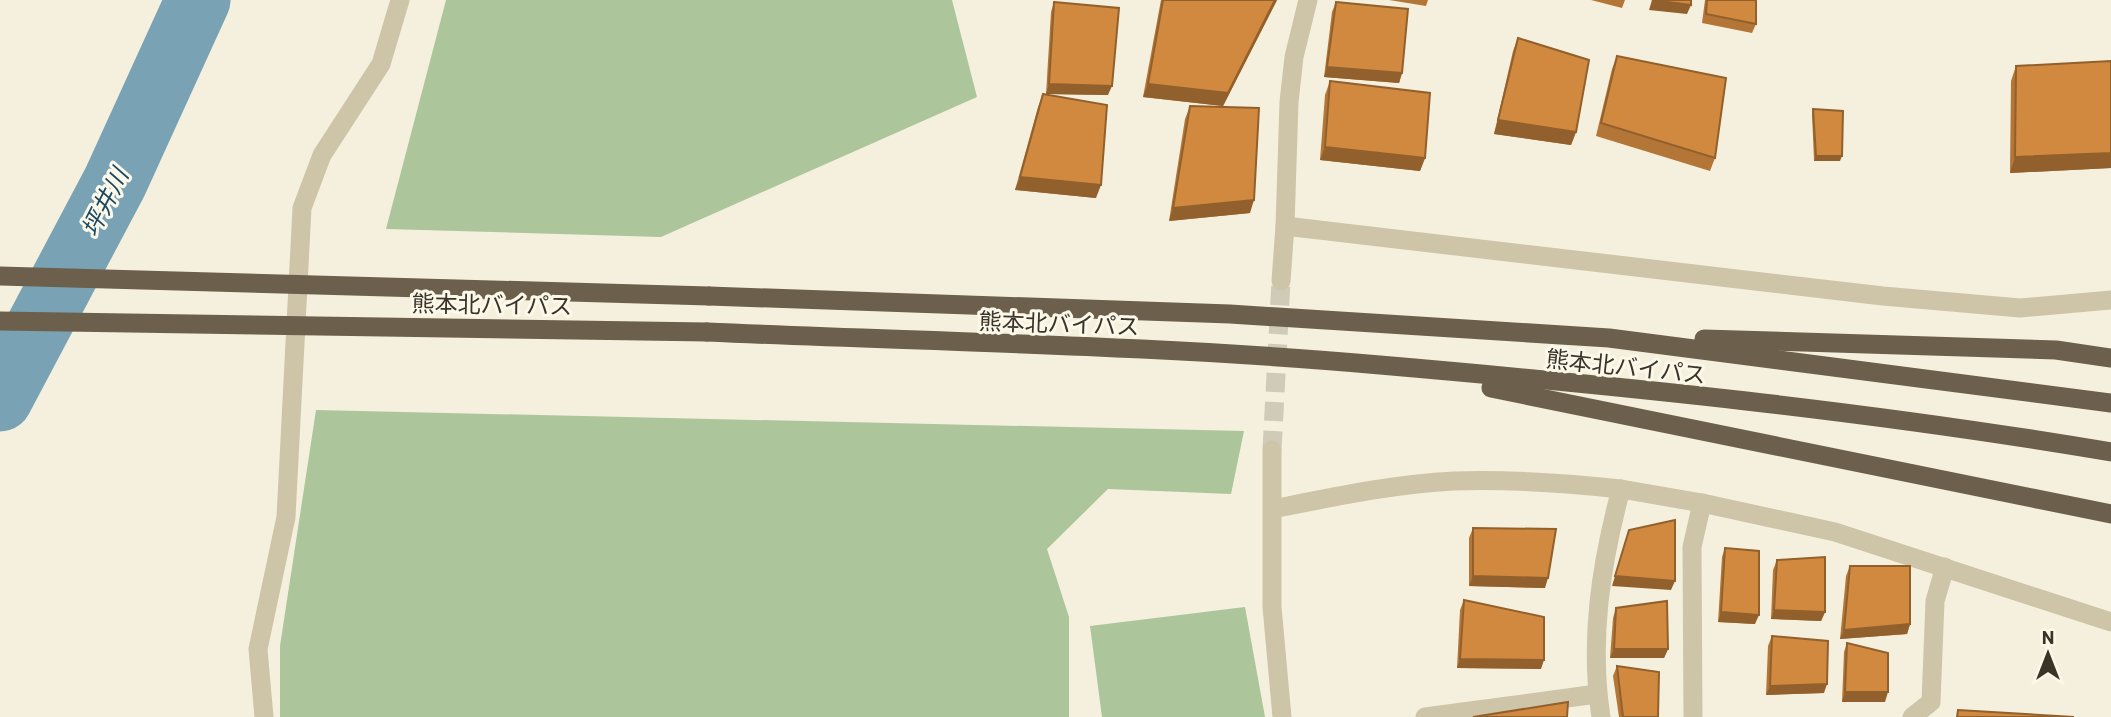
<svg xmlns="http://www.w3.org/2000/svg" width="2111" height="717" font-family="Barlow,'Noto Sans JP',sans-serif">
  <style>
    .green { fill: #acc59b }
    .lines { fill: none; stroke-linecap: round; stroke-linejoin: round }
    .river { stroke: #79a2b5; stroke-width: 65 }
    .minor-tunnel { stroke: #d0cab9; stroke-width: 19; stroke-dasharray: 19 10; stroke-linecap: butt }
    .minor { stroke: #cec4a7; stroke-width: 19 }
    .trunk { stroke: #6c604c; stroke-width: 19 }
    .trunk-bridge { stroke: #6c604c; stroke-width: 19 }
    .wall { fill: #b47636 }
    .shaded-wall { fill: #92602c }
    .building { fill: #d1893f; stroke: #92602c; stroke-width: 2 }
    .labels { text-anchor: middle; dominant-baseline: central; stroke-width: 6; stroke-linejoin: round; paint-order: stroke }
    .street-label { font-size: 23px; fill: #3a3328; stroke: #fbf8ea }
    .water-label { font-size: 24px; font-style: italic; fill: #1a4860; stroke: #fbf8ea }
  </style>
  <rect width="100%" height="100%" fill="#f5f0dd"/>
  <g class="green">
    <polygon points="446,0 952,0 977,97 661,237 386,229"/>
    <polygon points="316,410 1244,431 1231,494 1108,489 1047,549 1069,617 1069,717 280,717 280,646"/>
    <polygon points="1245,607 1265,717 1102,717 1090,626"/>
  </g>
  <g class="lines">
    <polyline class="river" points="0,399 115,182 198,0"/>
    <polyline class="minor-tunnel" points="1272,450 1281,281"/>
    <g class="minor">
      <polyline points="1285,226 1289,102 1294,57 1308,0"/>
      <polyline points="1281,281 1285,226 1883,296 2020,308 2111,300"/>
      <polyline points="1272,450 1272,607 1282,717"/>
      <polyline points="1621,489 1702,503 1835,532 2111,622"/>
      <path d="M1273 509C1333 497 1394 484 1454 481 1510 479 1565 483 1621 489 1601 564 1589 640 1601 717"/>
      <polyline points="264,717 258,649 286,517 302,208 322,155 381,64 400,0"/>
      <polyline points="1425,717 1597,694"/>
      <polyline points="1693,717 1692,547 1702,503"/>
      <polyline points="1912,717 1931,702 1935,601 1945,567"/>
    </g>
    <g class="trunk">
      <polyline points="709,296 1230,314 1609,338 2111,403"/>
      <path d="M707 332C931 342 1156 345 1380 365 1623 386 1870 411 2111 452"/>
      <polyline points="1704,339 2056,350 2111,358"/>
      <polyline points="1491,388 2111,514"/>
    </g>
    <g class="trunk-bridge">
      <polyline points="0,276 709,296"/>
      <polyline points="0,321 707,332"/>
    </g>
  </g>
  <g class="wall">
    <polygon points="1161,0 1277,0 1223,106 1143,97"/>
    <polygon points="1389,0 1428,0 1426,6"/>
    <polygon points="1591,0 1625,0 1622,8"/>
    <polygon points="1705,0 1756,0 1756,24 1752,33 1702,23"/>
    <polygon points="1054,2 1108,95 1046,94 1051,12"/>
    <polygon points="1336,2 1402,73 1399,83 1324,77 1332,12"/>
    <polygon points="1518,38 1576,132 1571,145 1494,134 1513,51"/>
    <polygon points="1617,56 1715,158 1710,171 1596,136 1612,69"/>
    <polygon points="2111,61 2111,168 2010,173 2011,81 2016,66"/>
    <polygon points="1330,81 1425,158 1420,171 1320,160 1325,95"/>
    <polygon points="1043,94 1096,198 1015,190 1038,107"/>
    <polygon points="1190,106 1250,213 1169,221 1185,119"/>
    <polygon points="1813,109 1840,161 1814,161 1812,114"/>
    <polygon points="1473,528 1545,588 1469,586 1469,538"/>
    <polygon points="1725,548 1755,624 1718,622 1722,557"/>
    <polygon points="1777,560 1825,612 1821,621 1771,619 1773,570"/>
    <polygon points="1850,566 1910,624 1907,634 1840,639 1846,576"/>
    <polygon points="1464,600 1541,669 1457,668 1460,610"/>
    <polygon points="1616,608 1668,649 1664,658 1610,658 1613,618"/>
    <polygon points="1772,636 1824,693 1766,695 1768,646"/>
    <polygon points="1847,643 1885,702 1842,702 1844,652"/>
    <polygon points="1617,666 1658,717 1619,717 1613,676"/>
  </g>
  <g class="shaded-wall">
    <polygon points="1275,0 1277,0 1275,4 1223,106 1143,97 1148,84"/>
    <polygon points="1652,0 1691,5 1687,14 1649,10"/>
    <polygon points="1327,67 1402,73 1399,83 1324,77"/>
    <polygon points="1049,84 1112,86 1108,95 1046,94"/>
    <polygon points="1498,120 1576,132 1571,145 1494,134"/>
    <polygon points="1325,147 1425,158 1420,171 1320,160"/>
    <polygon points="2111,153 2111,168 2010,173 2015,157"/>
    <polygon points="1816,156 1842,156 1840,161 1814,161"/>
    <polygon points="1020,177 1101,185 1096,198 1015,190"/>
    <polygon points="1254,200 1250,213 1169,221 1173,208"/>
    <polygon points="1473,576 1548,578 1545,588 1469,586"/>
    <polygon points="1615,576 1675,581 1671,590 1612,586"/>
    <polygon points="1774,610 1825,612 1821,621 1771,619"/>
    <polygon points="1721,612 1759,615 1755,624 1718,622"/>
    <polygon points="1910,624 1907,634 1840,639 1844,630"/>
    <polygon points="1614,649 1668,649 1664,658 1610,658"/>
    <polygon points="1460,659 1544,660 1541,669 1457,668"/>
    <polygon points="1827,684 1824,693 1766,695 1770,686"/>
    <polygon points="1845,692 1888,692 1885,702 1842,702"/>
  </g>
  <g class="building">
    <polygon points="1163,0 1275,0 1228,93 1148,84"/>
    <polygon points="1652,0 1691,0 1691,5"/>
    <polygon points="1707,0 1756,0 1756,24 1706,14"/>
    <polygon points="1054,2 1119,8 1112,86 1049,84"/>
    <polygon points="1336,2 1408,9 1402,73 1327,67"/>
    <polygon points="1518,38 1589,60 1576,132 1498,120"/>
    <polygon points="1617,56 1726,78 1715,158 1601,123"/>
    <polygon points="2111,61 2111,153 2015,157 2016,66"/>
    <polygon points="1330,81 1430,93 1425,158 1325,147"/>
    <polygon points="1043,94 1107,105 1101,185 1020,177"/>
    <polygon points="1190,106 1259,108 1254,200 1173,208"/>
    <polygon points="1813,109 1843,111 1842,156 1816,156"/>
    <polygon points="1675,520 1675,581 1615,576 1629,530"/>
    <polygon points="1473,528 1556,529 1548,578 1473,576"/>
    <polygon points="1725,548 1759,551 1759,615 1721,612"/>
    <polygon points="1825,557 1825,612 1774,610 1777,560"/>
    <polygon points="1850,566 1910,566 1910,624 1844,630"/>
    <polygon points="1464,600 1544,617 1544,660 1460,659"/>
    <polygon points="1667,601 1668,649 1614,649 1616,608"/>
    <polygon points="1772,636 1828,641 1827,684 1770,686"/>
    <polygon points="1847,643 1888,653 1888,692 1845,692"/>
    <polygon points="1617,666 1659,672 1658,717 1623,717"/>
    <polygon points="1568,702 1567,717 1473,717"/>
    <polygon points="1958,710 2074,717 1957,717"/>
  </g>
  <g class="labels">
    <g class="street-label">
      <text transform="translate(492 304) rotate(1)">熊本北バイパス</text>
      <text transform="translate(1059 323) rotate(2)">熊本北バイパス</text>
      <text transform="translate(1626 366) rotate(6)">熊本北バイパス</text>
    </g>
    <g class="water-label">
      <text transform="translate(104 202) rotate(-63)">坪井川</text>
    </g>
  </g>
  <g transform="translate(2048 654)" stroke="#fbf8ea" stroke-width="5" paint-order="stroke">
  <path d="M0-5L12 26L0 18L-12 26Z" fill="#3a3328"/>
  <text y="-10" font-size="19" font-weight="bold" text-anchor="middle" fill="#3a3328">N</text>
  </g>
</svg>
